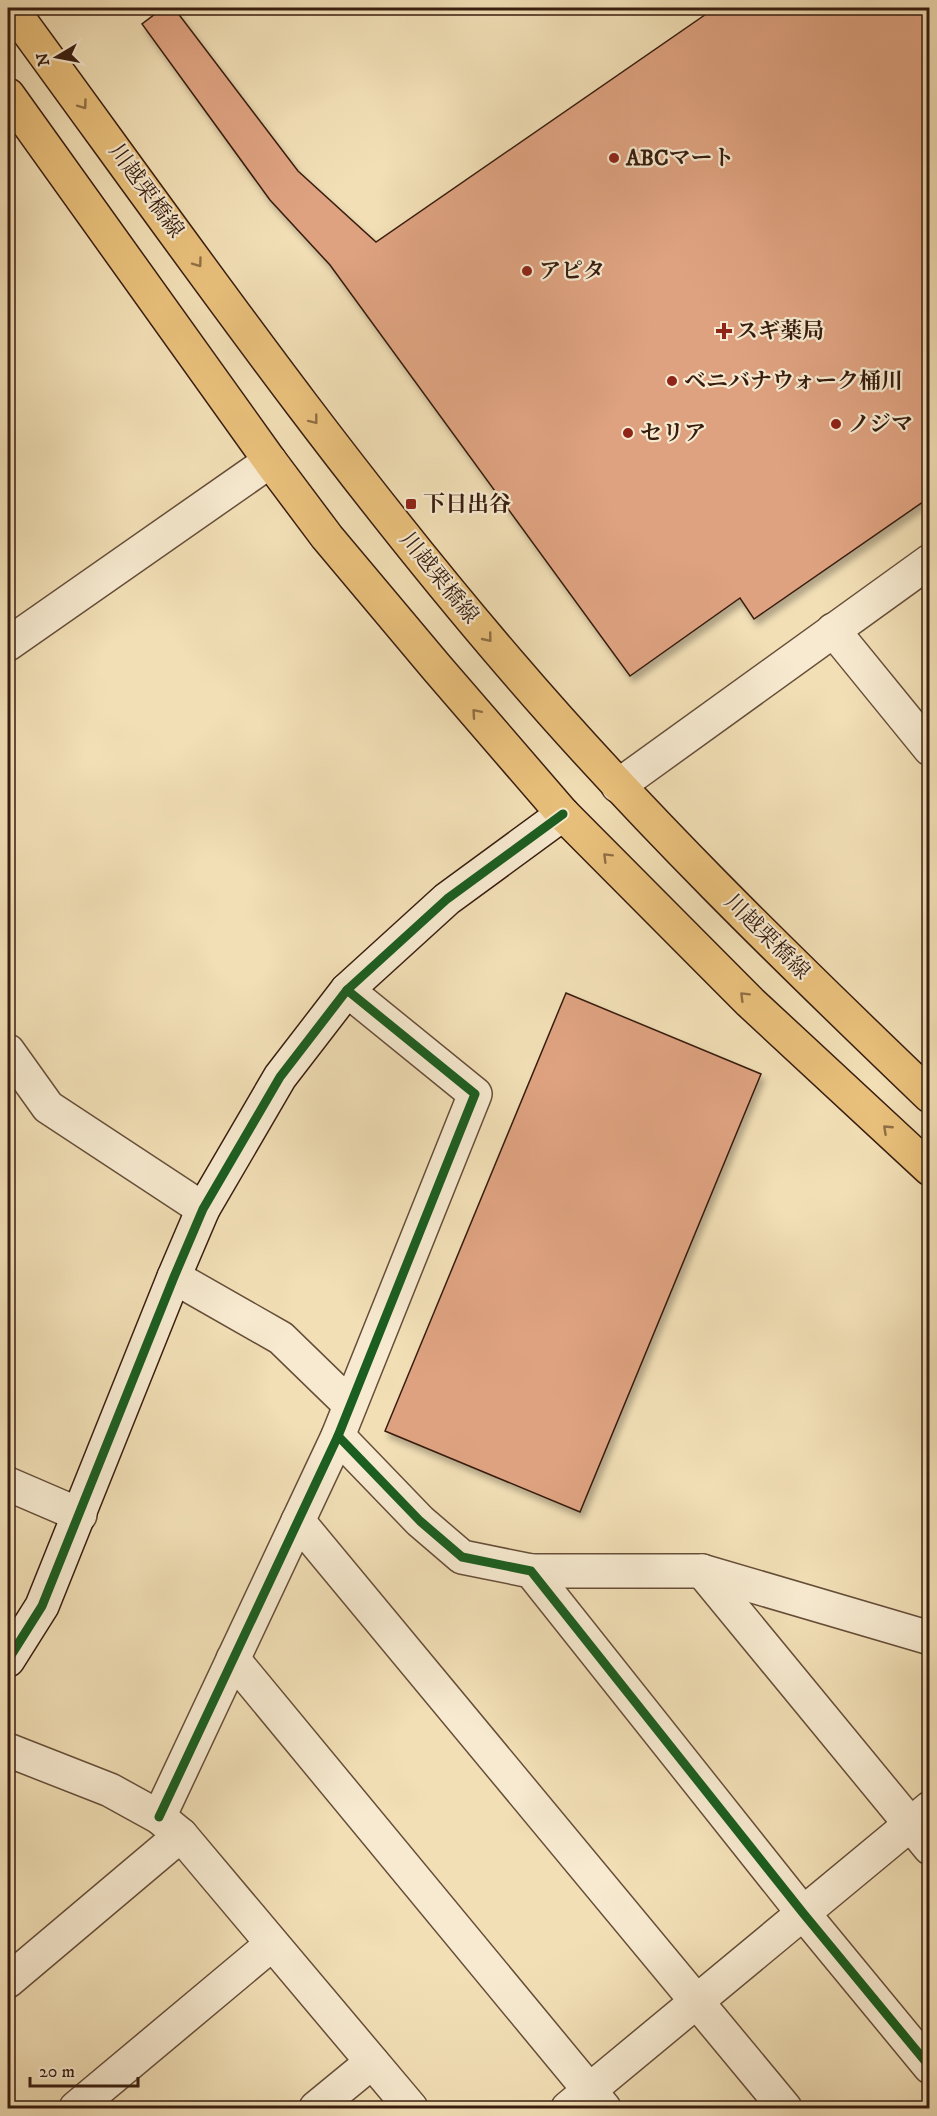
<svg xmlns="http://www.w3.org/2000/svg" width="937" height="2116" font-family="'IM FELL DW Pica','Noto Serif JP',serif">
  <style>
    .building { fill: #dea280; stroke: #381d0f; stroke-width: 1.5; filter: url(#shadow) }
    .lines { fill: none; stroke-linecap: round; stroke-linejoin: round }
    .street-casing { stroke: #664e39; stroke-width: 36 }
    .secondary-casing { stroke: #381d0f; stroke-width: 36 }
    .primary-casing { stroke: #381d0f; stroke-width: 36 }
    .street { stroke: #f7ead0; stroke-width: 33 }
    .secondary { stroke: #f7ead0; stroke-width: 33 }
    .primary { stroke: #e9c07b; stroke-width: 33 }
    .cycleway-casing { stroke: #f7ead0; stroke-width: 13 }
    .cycleway { stroke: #1b5e20; stroke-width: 9 }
    .oneway { stroke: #906e45 }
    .poi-dot { fill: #8f2418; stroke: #f7ead0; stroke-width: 2 }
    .labels { text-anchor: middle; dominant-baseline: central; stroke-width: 4.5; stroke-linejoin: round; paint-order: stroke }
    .poi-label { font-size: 22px; font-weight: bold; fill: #381d0f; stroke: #f7ead0; text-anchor: start }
    .street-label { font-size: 22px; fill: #381d0f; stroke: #f7ead0 }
  </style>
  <defs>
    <filter id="shadow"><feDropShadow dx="3.5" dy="6" stdDeviation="3" flood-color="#0004"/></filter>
  </defs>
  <rect width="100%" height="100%" fill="#f2dfb6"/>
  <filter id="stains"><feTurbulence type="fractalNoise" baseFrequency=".00333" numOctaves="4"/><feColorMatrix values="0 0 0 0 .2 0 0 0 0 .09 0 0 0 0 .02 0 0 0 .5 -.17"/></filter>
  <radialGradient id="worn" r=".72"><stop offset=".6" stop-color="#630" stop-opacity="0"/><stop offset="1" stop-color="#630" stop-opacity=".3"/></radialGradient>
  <g class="building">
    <polygon points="163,8 174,8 298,171 376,242 715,8 930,8 930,497 754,619 740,598 630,676 330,265 270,200 142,24"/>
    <polygon points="566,993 761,1074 580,1512 385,1431"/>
  </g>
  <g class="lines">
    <defs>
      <g id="street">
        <polyline points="833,630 930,749"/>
        <polyline points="8,644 270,461"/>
        <polyline points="618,786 930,561"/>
        <polyline points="8,1051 48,1107 203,1209"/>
        <polyline points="174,1277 281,1338 350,1405"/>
        <polyline points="338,1436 420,1521 462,1557 531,1571 803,1913 930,2067"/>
        <polyline points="8,1484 80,1515"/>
        <polyline points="298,1521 785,2108"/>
        <polyline points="531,1571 702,1571 930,1638"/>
        <polyline points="702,1571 930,1848"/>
        <polyline points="233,1659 604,2108"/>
        <polyline points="8,1750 110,1790 159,1817 181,1835 411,2108"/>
        <polyline points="159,1817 338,1436 475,1094 347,990"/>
        <polyline points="8,1981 181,1835"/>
        <polyline points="76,2108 272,1944"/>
        <polyline points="316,2108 372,2062"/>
        <polyline points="568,2108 930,1808"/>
      </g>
      <polyline id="secondary" points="8,1660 42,1606 174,1277 203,1209 280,1077 347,990 447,899 563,814"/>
      <g id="primary">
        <path d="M11 8C173 229 331 456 510 664 641 817 785 957 930 1096"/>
        <polyline points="8,95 270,461 327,537 437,668 563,814 750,1002 930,1169"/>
      </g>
    </defs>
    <use href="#street" class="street-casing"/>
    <use href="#secondary" class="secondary-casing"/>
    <use href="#primary" class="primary-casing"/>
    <use href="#street" class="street"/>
    <use href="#secondary" class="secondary"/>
    <use href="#primary" class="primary"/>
    <defs>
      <g id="cycleway">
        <polyline points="338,1436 420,1521 462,1557 531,1571 803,1913 930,2067"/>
        <polyline points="8,1660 42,1606 174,1277 203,1209 280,1077 347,990 447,899 563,814"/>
        <polyline points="159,1817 338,1436 475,1094 347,990"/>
      </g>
    </defs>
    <use href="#cycleway" class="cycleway-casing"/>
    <use href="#cycleway" class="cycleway"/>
  </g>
  <defs><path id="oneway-chevron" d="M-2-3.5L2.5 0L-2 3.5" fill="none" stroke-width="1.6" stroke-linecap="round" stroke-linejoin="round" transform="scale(1.5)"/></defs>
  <g class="oneway">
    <use href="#oneway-chevron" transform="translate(83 105) rotate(54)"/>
    <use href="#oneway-chevron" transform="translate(198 263) rotate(54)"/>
    <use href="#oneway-chevron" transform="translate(314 420) rotate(52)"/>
    <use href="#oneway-chevron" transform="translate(488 638) rotate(51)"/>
    <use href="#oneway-chevron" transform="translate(476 713) rotate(-131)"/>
    <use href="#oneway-chevron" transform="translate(607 857) rotate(-135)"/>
    <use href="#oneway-chevron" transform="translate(744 996) rotate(-135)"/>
    <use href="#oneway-chevron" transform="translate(887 1129) rotate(-137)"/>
  </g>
  <g class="poi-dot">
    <circle cx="614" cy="158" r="6"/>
    <circle cx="527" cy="271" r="6"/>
    <path d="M721 322h6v6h6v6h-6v6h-6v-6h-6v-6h6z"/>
    <circle cx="672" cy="381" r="6"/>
    <circle cx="836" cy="424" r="6"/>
    <circle cx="628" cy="433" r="6"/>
    <rect x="405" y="498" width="12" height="12" rx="3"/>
  </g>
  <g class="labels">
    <g class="poi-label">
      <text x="626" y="158">ABCマート</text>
      <text x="539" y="271">アピタ</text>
      <text x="736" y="331">スギ薬局</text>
      <text x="684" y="381">ベニバナウォーク桶川</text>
      <text x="848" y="424">ノジマ</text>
      <text x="640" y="433">セリア</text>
      <text x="423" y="504">下日出谷</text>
    </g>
    <g class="street-label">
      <text transform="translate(146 191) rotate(54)">川越栗橋線</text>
      <text transform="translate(439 578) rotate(51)">川越栗橋線</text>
      <text transform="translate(767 937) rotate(45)">川越栗橋線</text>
    </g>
  </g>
  <rect width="937" height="2116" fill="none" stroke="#f2dfb6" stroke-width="30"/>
  <rect x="9" y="9" width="919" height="2098" fill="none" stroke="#381d0f" stroke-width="3"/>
  <rect x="15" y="15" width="907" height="2086" fill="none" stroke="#381d0f" stroke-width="1.5"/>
  <g transform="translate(57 57) rotate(260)" stroke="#f7ead0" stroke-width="4.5" paint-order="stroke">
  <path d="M0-4.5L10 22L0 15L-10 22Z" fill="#381d0f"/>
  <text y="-9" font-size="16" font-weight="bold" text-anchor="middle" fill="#381d0f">N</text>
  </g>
  <path d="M30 2077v9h108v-9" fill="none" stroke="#381d0f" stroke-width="3"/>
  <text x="39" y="2077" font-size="18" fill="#381d0f" stroke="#f7ead0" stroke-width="4.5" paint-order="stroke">20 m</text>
  <rect width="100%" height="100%" filter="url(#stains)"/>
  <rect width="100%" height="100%" fill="url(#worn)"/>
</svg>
